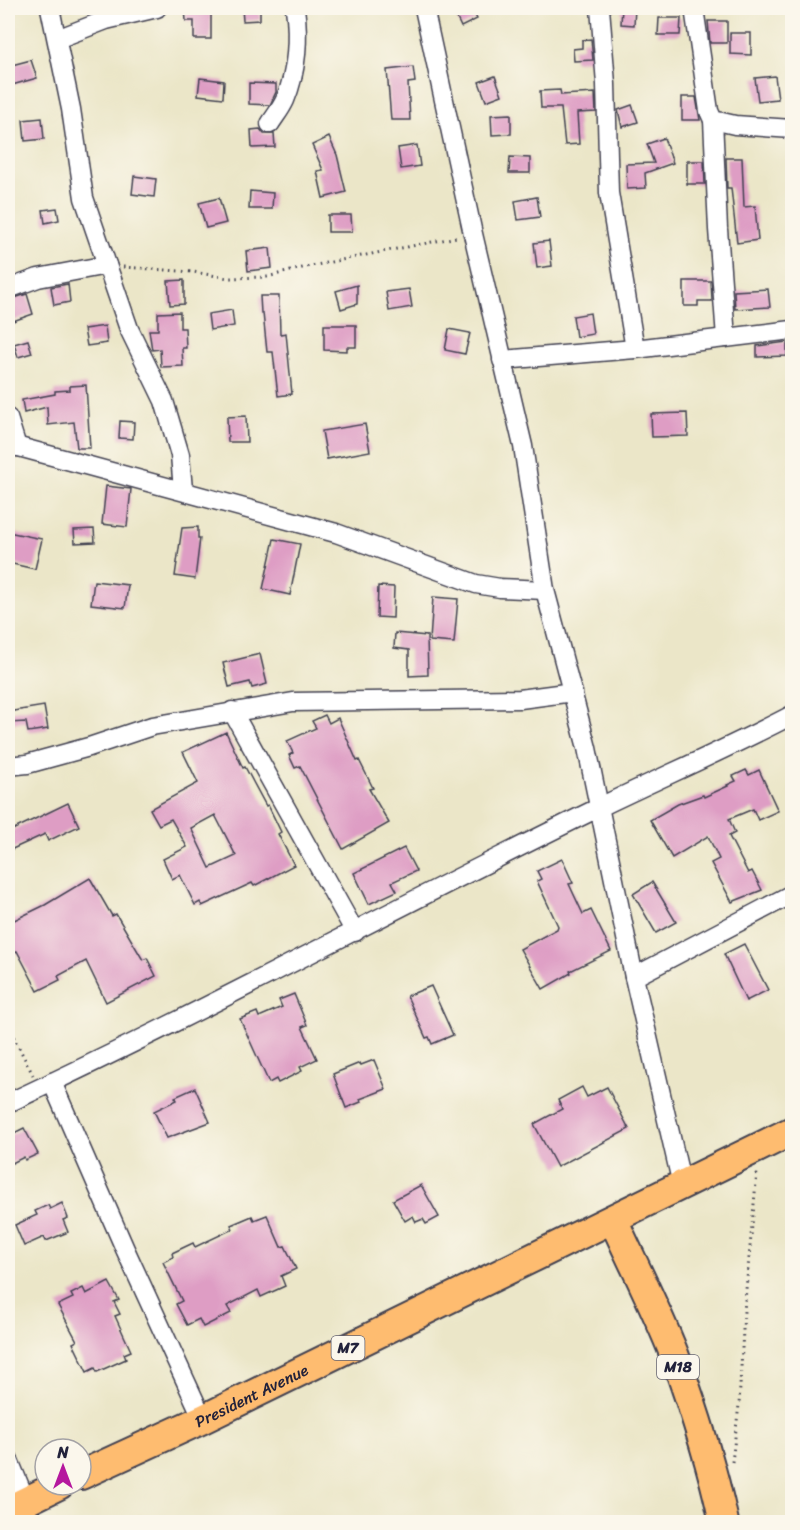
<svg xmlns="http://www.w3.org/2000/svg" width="800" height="1530" font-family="Sriracha,sans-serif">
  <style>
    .building { fill: #de9dc4; fill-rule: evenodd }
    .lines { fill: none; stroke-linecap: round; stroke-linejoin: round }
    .street-casing { stroke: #403f50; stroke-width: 21 }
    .primary-casing { stroke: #403f50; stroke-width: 32 }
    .path { stroke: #403f50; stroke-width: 3; stroke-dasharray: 1.5 4.5; stroke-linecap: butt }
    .street { stroke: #fff; stroke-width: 18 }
    .primary { stroke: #febc70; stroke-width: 28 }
    .labels { text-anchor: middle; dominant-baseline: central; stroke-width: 4.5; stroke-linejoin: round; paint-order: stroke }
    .shield { fill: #fbf7ec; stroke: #636270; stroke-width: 1.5 }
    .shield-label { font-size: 15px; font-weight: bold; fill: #22223b }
    .street-label { font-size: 16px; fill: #22223b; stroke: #fbf7ec }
  </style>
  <rect width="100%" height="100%" fill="#fbf7ec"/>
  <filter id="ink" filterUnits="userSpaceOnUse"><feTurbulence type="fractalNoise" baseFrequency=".0167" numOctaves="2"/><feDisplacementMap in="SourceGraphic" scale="12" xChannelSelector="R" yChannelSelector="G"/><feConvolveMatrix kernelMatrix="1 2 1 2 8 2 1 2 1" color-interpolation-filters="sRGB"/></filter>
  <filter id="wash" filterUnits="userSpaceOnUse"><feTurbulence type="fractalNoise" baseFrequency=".008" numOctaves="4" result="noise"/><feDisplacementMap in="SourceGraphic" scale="24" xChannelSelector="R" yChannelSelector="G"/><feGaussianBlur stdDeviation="1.35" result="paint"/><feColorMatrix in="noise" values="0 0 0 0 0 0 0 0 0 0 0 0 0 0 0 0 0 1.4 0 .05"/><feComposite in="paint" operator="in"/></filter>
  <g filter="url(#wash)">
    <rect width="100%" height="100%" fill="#ebe6c8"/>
    <g id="blocks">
      <g class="building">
        <polygon points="185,8 211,8 211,39 194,39 194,21 186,21"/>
        <polygon points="242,8 260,8 260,20 243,21"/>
        <polygon points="462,8 471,8 477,19 461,27 454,12"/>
        <polygon points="622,8 635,8 634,25 621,24"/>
        <polygon points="659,18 681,18 680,35 658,35"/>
        <polygon points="708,21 727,21 727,43 710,43"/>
        <polygon points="730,33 751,33 751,55 730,54"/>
        <polygon points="591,39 593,60 574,61 573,49 582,48 582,40"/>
        <polygon points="31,60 37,78 12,85 8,66"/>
        <polygon points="413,67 415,82 408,83 410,120 391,120 387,70"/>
        <polygon points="495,76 502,95 486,101 479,82"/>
        <polygon points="775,76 778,99 758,101 755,78"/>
        <polygon points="200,78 224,81 223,98 198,95"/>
        <polygon points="249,83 276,84 276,92 270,105 249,104"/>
        <polygon points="560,90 561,95 595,93 596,112 577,113 579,144 565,145 561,108 541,108 540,91"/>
        <polygon points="682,97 696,97 700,120 682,120"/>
        <polygon points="632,105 638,122 622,127 618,110"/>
        <polygon points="511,114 511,134 492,135 491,115"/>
        <polygon points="42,118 44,139 25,141 23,120"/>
        <polygon points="260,129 264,134 274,134 275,147 252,148 251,130"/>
        <polygon points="329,137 337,155 346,192 323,198 317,171 323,170 312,145"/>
        <polygon points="664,138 673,163 645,173 646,188 627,189 626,164 654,163 647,144"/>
        <polygon points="417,145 420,166 401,169 398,148"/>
        <polygon points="510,157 530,158 530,173 509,173"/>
        <polygon points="726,158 742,158 744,207 755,206 758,240 737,243 731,188 727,188"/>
        <polygon points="687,161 704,161 705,184 687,184"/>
        <polygon points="134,176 156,179 154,197 132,194"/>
        <polygon points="250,191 273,193 272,209 249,209"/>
        <polygon points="537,197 540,217 518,220 515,201"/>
        <polygon points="219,198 226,223 206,228 199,203"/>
        <polygon points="57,208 59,220 45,223 43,210"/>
        <polygon points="328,215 351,215 352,232 328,232"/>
        <polygon points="549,241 552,266 537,268 534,243"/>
        <polygon points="270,248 272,268 248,271 246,251"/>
        <polygon points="184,280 184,304 170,305 168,281"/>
        <polygon points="684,281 711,281 712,301 698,301 698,306 684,306"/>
        <polygon points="68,284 70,302 54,305 51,287"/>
        <polygon points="357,285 357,304 341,309 336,291"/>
        <polygon points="409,289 412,307 389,311 386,292"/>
        <polygon points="768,289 770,307 735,309 734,291"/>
        <polygon points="27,294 33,314 13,321 8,300"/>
        <polygon points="260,296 279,296 280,334 286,333 292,394 278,396 273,352 267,352 263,313 261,313"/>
        <polygon points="232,310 234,326 210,330 208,314"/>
        <polygon points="180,312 180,328 185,328 186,348 182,348 183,366 161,367 160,349 152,350 149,330 158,330 158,313"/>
        <polygon points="590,313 593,334 576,337 573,316"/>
        <polygon points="324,325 356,325 356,347 347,347 347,351 324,350"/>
        <polygon points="105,326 107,343 87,346 84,329"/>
        <polygon points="449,329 470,333 465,354 445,350"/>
        <polygon points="28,340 32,353 18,357 14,344"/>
        <polygon points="787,342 787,356 757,357 757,346"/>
        <polygon points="86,385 90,448 77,448 74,422 48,425 47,407 24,413 22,400 55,394 55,391 70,390 70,386"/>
        <polygon points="687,413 688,436 652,437 651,414"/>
        <polygon points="246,416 247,442 228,442 227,417"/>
        <polygon points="120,421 134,422 133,439 119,438"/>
        <polygon points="365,424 370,451 327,459 322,431"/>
        <polygon points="106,486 131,489 127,527 102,524"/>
        <polygon points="198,527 198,538 200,538 195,579 175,576 182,528"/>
        <polygon points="94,529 95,542 75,543 74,530"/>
        <polygon points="8,532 42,539 35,569 8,563"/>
        <polygon points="274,539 300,544 290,595 263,589"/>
        <polygon points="94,581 128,585 125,608 91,604"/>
        <polygon points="378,586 394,587 393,618 377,617"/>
        <polygon points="433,597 458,599 454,643 430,641"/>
        <polygon points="395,633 427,636 428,675 409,676 409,650 394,648"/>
        <polygon points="260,654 267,684 252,688 250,682 229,687 223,663"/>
        <polygon points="44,706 48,729 28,732 26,722 8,723 8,712"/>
        <polygon points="325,715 329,723 338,718 357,761 359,760 373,788 369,789 389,823 343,849 300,766 295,768 289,755 293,753 287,741 316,728 312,721"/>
        <path d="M226 732 243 768 245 767 266 806 268 805 281 832 278 834 294 865 254 886 252 883 202 906 200 902 195 905 180 875 172 879 163 859 187 847 171 819 159 825 150 809 198 783 183 752ZM215 815 236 856 210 868 191 828Z"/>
        <polygon points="746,770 749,775 759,770 778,811 758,820 753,809 729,819 735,833 729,836 748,873 752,871 762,890 732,902 711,863 719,859 708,836 672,858 650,820 678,804 703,795 704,797 728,786 727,785 736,781 733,776"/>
        <polygon points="68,803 79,826 48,841 45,834 8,851 8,832"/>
        <polygon points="404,848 416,871 392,882 397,891 369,904 354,873"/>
        <polygon points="562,859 573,883 569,884 583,914 591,910 611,951 570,971 571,973 543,989 520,949 557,929 558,926 537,881 541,879 537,871"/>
        <polygon points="90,878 112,916 116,914 143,960 147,958 156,976 106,1002 86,961 58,976 60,980 38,991 17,951 8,956 8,923 45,905"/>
        <polygon points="652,882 676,922 656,933 633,894"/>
        <polygon points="744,944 768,990 746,1001 724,954"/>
        <polygon points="431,986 453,1035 432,1044 429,1037 426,1038 407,996"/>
        <polygon points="294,994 307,1025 302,1027 317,1059 300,1067 302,1071 278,1083 276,1079 269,1083 240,1019 257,1012 259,1017 282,1007 279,1000"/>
        <polygon points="374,1060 386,1089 360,1099 361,1102 346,1108 333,1074 360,1063 361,1065"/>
        <polygon points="582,1087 587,1097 607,1087 629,1129 557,1167 534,1124 562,1109 558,1100"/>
        <polygon points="195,1088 210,1122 167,1138 154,1111 177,1100 175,1097"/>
        <polygon points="24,1128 38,1154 25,1160 24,1157 8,1165 8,1136"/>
        <polygon points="421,1185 439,1217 426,1224 423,1219 416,1222 413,1216 405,1221 393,1200"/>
        <polygon points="62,1203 68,1218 63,1220 68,1232 46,1241 44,1237 24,1246 15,1225 37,1215 35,1211 48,1205 50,1209"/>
        <polygon points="267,1215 281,1247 285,1246 296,1269 281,1276 285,1286 261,1297 258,1290 227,1306 231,1313 203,1327 199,1319 187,1325 176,1304 182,1301 163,1262 173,1257 172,1253 193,1243 195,1247 233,1229 231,1225 252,1216 254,1220"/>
        <polygon points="109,1282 119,1300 114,1302 120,1314 115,1316 131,1351 124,1354 126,1359 97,1372 95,1368 87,1372 73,1343 77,1341 58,1305 73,1298 71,1294 83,1288 86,1294"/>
      </g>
    </g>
  </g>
  <g filter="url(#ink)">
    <use href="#blocks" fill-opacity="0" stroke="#403f50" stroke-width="1.5"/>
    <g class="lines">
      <defs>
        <g id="street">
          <polyline points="50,8 71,109 84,198 129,329 164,401 180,455 183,490"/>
          <polyline points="424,8 473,234 523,446 545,590 587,748 634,977 682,1185"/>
          <polyline points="600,8 606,84 609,193 635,349"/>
          <polyline points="694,8 709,111 713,120 735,125 792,129"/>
          <polyline points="57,39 106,20 157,8"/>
          <polyline points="713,120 718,229 726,338"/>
          <path d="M270 124C275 116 281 109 285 100 297 72 299 37 295 8"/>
          <polyline points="8,289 38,278 107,265"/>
          <polyline points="502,360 635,349 792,330"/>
          <polyline points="8,418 17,447"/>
          <polyline points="8,444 336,533 476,584 500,588 545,590"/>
          <polyline points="232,711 355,932"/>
          <polyline points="8,766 27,764 89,747 152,726 293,702 520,699 573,692"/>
          <polyline points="634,977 792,894"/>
          <polyline points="52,1082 125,1249 203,1419"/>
          <path d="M8 1103C208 1010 401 904 600 807 664 776 729 748 792 715"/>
          <polyline points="8,1458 26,1501"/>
        </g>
        <g id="primary">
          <path d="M613 1219C633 1264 656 1308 674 1354 694 1409 712 1466 724 1522"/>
          <path id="s1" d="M81 1475 203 1419 792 1131"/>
          <polyline points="8,1510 59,1485"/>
        </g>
      </defs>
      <use href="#street" class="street-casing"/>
      <use href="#primary" class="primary-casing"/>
      <g class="path">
        <polyline points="123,267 193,272 228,278 267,277 306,267 457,237"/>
        <polyline points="8,1026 33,1075"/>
        <polyline points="732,1462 739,1405 744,1311 757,1172"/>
      </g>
      <use href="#street" class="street"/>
      <use href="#primary" class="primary"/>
    </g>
  </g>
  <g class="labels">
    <g class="shield">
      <rect x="331.5" y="1336" width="33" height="24" rx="4.5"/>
      <rect x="657" y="1355" width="42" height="24" rx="4.5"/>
    </g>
    <g class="shield-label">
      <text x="348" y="1348">M7</text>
      <text x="678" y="1367">M18</text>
    </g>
    <g class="street-label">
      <text stroke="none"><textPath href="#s1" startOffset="188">President Avenue</textPath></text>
    </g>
  </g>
  <rect width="800" height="1530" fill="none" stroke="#fbf7ec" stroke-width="30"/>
  <g transform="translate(63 1467)"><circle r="28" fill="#fbf7ec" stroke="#a4a2a5" stroke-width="1.5"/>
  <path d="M0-4.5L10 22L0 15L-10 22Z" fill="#b5179e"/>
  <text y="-9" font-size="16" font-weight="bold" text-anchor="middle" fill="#22223b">N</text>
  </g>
</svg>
